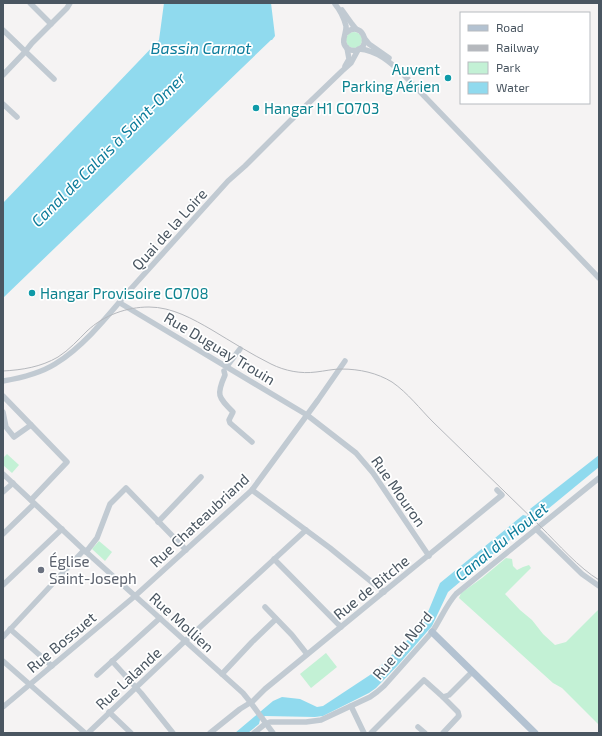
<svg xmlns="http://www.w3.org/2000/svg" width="602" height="736" font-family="'Exo 2',sans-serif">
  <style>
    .green { fill: #c3f1d5 }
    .water { fill: #90daee }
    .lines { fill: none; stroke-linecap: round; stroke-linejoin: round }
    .minor { stroke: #c1cad2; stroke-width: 5.5 }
    .major { stroke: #b3c2d1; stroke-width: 7 }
    .rail { stroke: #b5b8bd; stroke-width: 1 }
    .culture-dot { fill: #0f9aa8; stroke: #fff; stroke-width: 1.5 }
    .worship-dot { fill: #6b7280; stroke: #fff; stroke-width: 1.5 }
    .labels { text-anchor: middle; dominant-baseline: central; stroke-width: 3.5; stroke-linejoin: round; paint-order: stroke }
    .culture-label { font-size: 15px; fill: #0d838f; stroke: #fff; text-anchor: start }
    .street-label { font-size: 15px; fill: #4a5661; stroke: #fff }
    .worship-label { font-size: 15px; fill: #5b616d; stroke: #fff; text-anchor: start }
    .water-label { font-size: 16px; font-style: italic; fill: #0c7c9b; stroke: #fff }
  </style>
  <rect width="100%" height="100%" fill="#f5f3f3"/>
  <g class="green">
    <circle cx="354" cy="40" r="8"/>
    <polygon points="7,454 19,465 12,473 3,465 3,458"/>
    <polygon points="99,541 112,552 105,561 92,549"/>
    <polygon points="506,558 512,559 513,566 517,570 523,567 529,565 531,568 505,594 520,610 532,620 543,634 555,645 566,642 599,609 599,725 562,688 553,683 459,598 461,593 482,578"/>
    <polygon points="326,653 337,667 311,688 300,674"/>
  </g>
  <g class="water">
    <polygon points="164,3 271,3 275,36 272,40 271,40 4,297 3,296 3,203 159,40"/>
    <polygon points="599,455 599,467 537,518 534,518 530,523 448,592 432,626 398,665 376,688 369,693 323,716 315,717 265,716 260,720 259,724 248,733 235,733 273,701 282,697 300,699 317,707 323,706 373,673 418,630 423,624 440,583 523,515 527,516 529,513 530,509"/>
  </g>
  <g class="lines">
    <g class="minor">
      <polyline points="30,3 51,24"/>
      <path d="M335 4C340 10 344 18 346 26 347 34 339 42 348 49 350 50 354 51 357 50 373 46 361 19 346 33"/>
      <polyline points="342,10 352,24 356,29"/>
      <polyline points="3,30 54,79"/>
      <polyline points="365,39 369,44 389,58"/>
      <path d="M359 49C377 50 391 63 404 75L599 278"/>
      <polyline points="345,66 349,59 347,48"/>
      <polyline points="3,75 24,53 32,43 67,8 70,3"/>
      <polyline points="3,104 17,117"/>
      <polyline points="120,303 307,415 356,453 373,473 429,556"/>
      <polyline points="227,366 240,349"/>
      <path d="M224 371 225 375C216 395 218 397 233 412L229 420 230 423 252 442"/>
      <path d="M3 381C21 378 39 374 55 364 83 347 107 317 128 292 161 255 195 218 228 181L245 166 289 122 342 71 351 63 358 50"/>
      <polyline points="3,396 67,462 31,500"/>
      <polyline points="3,412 6,427 14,437 31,425"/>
      <polyline points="3,474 84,550 243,693 251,703 273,733"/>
      <polyline points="252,490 330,548 384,592"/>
      <polyline points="3,492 13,483"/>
      <polyline points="158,522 201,477"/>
      <polyline points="536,529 582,574 599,586"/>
      <polyline points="3,534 34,504"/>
      <polyline points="86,552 97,538 110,504 126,488 186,550"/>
      <polyline points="274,559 341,627"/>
      <polyline points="3,585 62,529"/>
      <polyline points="265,607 292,635 307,654"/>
      <polyline points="10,629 52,666"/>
      <polyline points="3,637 84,550"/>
      <polyline points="3,661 85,733"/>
      <polyline points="112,661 141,693 173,733"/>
      <polyline points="222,674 252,642 276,619"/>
      <polyline points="97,675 160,618"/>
      <polyline points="351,706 364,733"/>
      <polyline points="3,707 135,596 252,490 318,400 345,361"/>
      <polyline points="109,712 131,733"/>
      <polyline points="418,727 425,733"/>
      <polyline points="88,733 185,641 306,530"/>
      <polyline points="210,733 240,709 253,701 265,689 502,495 497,490"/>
      <path d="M254 733 265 724 270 722H306L321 720 370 697 377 692 384 686 432 632C441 619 446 605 456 594L599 478"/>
      <polyline points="371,733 424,680 443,697 449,695 472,672"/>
      <polyline points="443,733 458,717 459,716 458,712 443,697"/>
    </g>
    <polyline class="major" points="432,632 535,733"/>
    <path class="rail" d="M3 371C22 370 41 367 58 357 69 350 78 340 87 331 104 315 127 307 149 307 172 307 193 319 212 330 232 342 251 354 271 364 285 371 301 374 316 372 325 371 333 369 341 369 360 369 377 373 392 382 408 393 420 409 433 422 469 457 505 492 541 527 558 544 579 568 599 580"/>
  </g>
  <g class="culture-dot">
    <circle cx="448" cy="78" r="4"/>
    <circle cx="256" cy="108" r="4"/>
    <circle cx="32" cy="293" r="4"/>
  </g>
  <circle class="worship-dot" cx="41" cy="570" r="4"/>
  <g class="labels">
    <g class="culture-label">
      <text x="440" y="69" text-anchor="end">Auvent<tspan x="440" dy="17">Parking Aérien</tspan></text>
      <text x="264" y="108">Hangar H1 CO703</text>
      <text x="40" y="293">Hangar Provisoire CO708</text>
    </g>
    <g class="street-label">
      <text transform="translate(169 229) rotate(-48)">Quai de la Loire</text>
      <text transform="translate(220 348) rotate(31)">Rue Duguay Trouin</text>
      <text transform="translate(399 491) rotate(55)">Rue Mouron</text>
      <text transform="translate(199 520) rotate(-43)">Rue Chateaubriand</text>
      <text transform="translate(371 587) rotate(-39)">Rue de Bitche</text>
      <text transform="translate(182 622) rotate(42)">Rue Mollien</text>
      <text transform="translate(61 642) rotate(-40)">Rue Bossuet</text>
      <text transform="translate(402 645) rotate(-50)">Rue du Nord</text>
      <text transform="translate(128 678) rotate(-43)">Rue Lalande</text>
    </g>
    <g class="worship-label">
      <text x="49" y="561">Église<tspan x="49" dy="17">Saint-Joseph</tspan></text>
    </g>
    <g class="water-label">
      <text x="201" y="47">Bassin Carnot</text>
      <text transform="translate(108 149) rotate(-45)">Canal de Calais à Saint-Omer</text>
      <text transform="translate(501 541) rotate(-39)">Canal du Houlet</text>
    </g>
  </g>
  <rect width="602" height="736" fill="none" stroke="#4a5661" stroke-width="8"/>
  <rect x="460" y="12" width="130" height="92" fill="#ffffff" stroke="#b7bbc0"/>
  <rect x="468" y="25" width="20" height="6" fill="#b3c2d1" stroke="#b7bbc0"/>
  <text x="496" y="32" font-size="12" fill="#4a5661">Road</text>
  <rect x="468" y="45" width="20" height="6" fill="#b5b8bd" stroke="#b7bbc0"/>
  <text x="496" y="52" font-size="12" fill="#4a5661">Railway</text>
  <rect x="468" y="62" width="20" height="12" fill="#c3f1d5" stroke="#b7bbc0"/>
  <text x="496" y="72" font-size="12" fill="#4a5661">Park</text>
  <rect x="468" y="82" width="20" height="12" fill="#90daee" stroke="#b7bbc0"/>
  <text x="496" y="92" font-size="12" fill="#4a5661">Water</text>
</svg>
